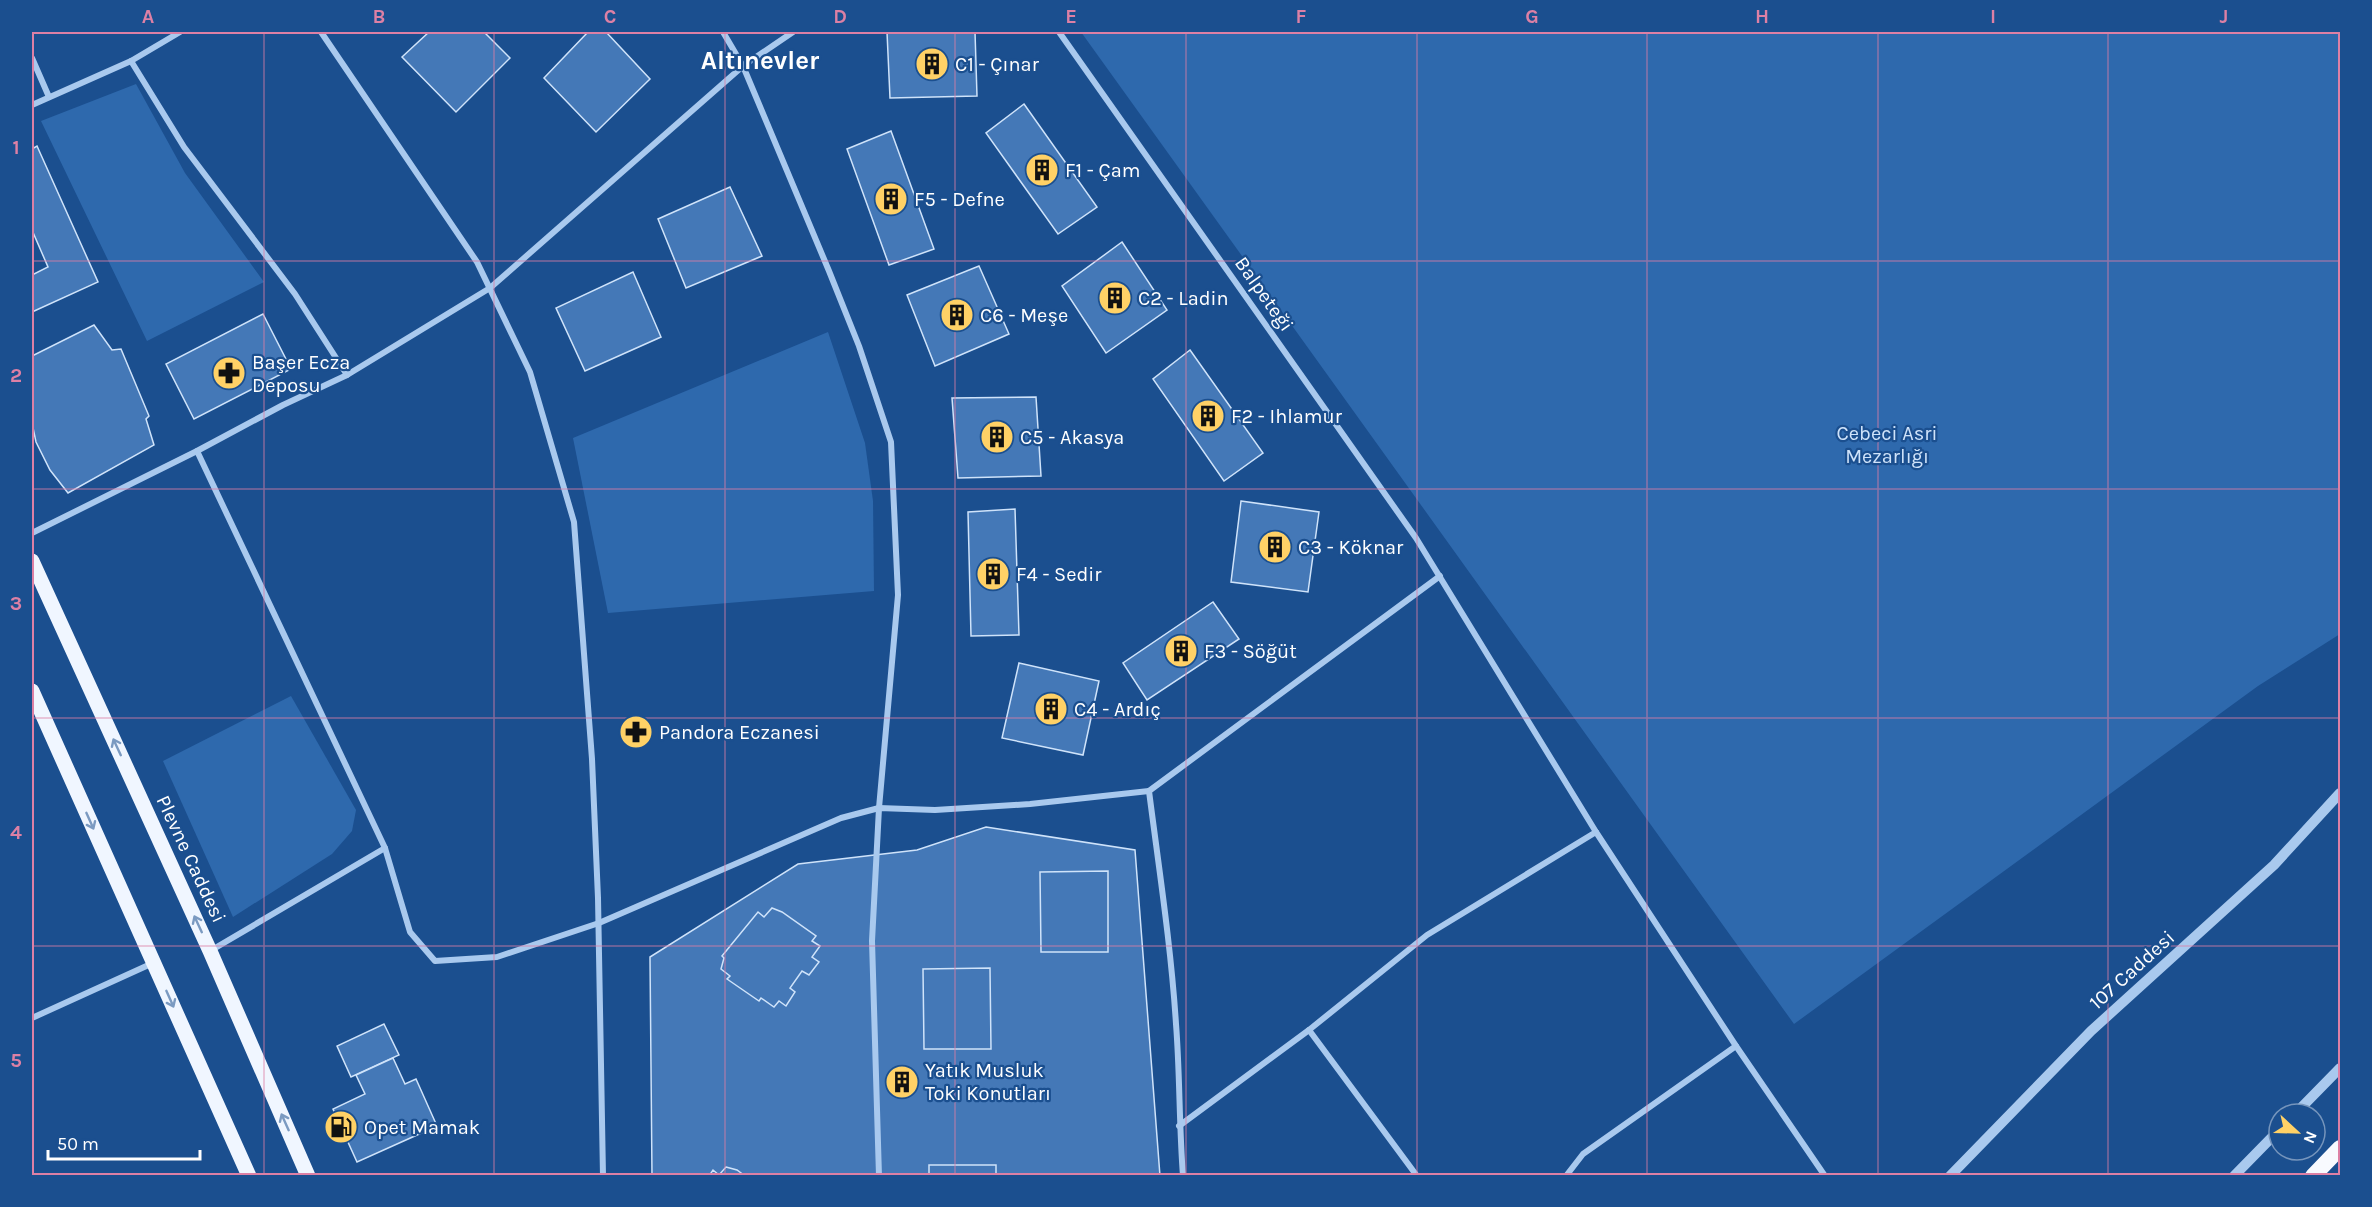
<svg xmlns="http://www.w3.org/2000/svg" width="2372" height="1207" font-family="Karla,sans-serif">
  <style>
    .green { fill: #2e69ad }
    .building { fill: #4478b7; stroke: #cfe3fa; stroke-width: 1.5 }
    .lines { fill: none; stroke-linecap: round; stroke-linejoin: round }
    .minor { stroke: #a9c9ee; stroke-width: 6 }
    .tertiary { stroke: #a9c9ee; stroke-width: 10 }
    .primary { stroke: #f0f6ff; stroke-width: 15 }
    .trunk { stroke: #f8faff; stroke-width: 16 }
    .oneway { stroke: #7b9ac1 }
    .grid { fill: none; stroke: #dd80a5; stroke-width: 1.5; stroke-opacity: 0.55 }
    .labels { text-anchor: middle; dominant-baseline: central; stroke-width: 4.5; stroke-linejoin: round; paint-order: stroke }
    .poi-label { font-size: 20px; fill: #fff; stroke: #1b4f8f; text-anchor: start }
    .street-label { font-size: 20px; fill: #fff; stroke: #1b4f8f }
    .park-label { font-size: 20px; fill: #cfe3fa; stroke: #1b4f8f }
    .district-label { font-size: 26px; font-weight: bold; fill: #fff; stroke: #1b4f8f }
    .neatline { fill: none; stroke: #dd80a5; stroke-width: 2 }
    .grid-label { font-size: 20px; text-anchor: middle; font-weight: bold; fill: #dd80a5 }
  </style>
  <rect width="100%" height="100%" fill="#1b4f8f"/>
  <g class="green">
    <polygon points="1081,32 2340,32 2340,634 2258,686 1794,1024"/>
    <polygon points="136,84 185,173 264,282 147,341 41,121"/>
    <polygon points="828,332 865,443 873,501 874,591 608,613 573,438"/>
    <polygon points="291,696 356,810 352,831 332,854 233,917 163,761"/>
  </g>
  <g class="building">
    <polygon points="429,32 484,32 510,58 456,112 402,57"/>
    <polygon points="588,32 606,32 650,79 596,132 544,78"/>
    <polygon points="887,32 975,32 977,96 890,98"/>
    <polygon points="1024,104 1097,207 1058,234 986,133"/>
    <polygon points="891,131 934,249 889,265 847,149"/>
    <polygon points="37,146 98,282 32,312 32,275 48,267 32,230 32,149"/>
    <polygon points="730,187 762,256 686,288 658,219"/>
    <polygon points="1122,242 1167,310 1106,353 1062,286"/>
    <polygon points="979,266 1009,334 935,366 907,295"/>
    <polygon points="633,272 661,337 585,371 556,308"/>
    <polygon points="263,314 291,369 194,419 166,364"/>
    <polygon points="94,325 112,350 121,349 149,416 146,419 154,445 68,493 50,470 36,442 32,423 32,356"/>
    <polygon points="1190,350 1263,453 1224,481 1153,379"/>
    <polygon points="1036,397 1041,476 958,478 952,398"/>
    <polygon points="1241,501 1319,512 1308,592 1231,582"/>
    <polygon points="1015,509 1019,635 971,636 968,512"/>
    <polygon points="1213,602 1239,639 1147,700 1123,663"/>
    <polygon points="1019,663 1099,681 1083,755 1002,738"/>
    <polygon points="986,827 1135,850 1160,1176 652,1176 650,957 798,864 917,850"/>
    <polygon points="1108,871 1108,952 1041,952 1040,872"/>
    <polygon points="772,908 782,912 816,936 812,941 820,946 812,957 819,962 809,975 802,971 790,988 795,992 786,1006 779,1001 774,1007 761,998 759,1001 727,979 730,976 721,969 724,958 722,956 758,912 764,917"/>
    <polygon points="990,968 991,1049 924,1049 923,969"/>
    <polygon points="384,1024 399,1055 351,1077 337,1046"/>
    <polygon points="393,1058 405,1084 416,1079 437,1126 357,1162 333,1109 365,1094 356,1075"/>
    <rect x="929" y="1165" width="67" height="11"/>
    <polygon points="726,1167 737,1170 745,1176 709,1176 713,1170 719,1175"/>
  </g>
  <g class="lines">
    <g class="minor">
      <polyline points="321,32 477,262 530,372 574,522 592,759 598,898 603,1176"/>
      <polyline points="723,32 743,66 829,271 859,346 891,442 898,595 879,808 872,941 879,1176"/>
      <polyline points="1059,32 1416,538 1596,832 1736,1046 1825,1176"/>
      <polyline points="32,58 49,97"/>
      <polyline points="131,61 184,147 295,294 347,375"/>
      <polyline points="32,105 131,61 180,32"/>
      <polyline points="197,451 385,848 410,932 435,961 497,957 599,923 841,818 879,808 935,810 1030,804 1149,791"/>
      <polyline points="32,533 197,451 283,405 347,375 490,288 743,66 793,32"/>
      <polyline points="210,951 385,848"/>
      <polyline points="32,1018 153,963"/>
      <polyline points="1309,1030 1417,1176"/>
      <polyline points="1179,1126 1309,1030 1427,935 1596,832"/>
      <path d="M1183 1176C1179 1125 1180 1075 1176 1024 1171 946 1159 869 1149 791L1440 576"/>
      <polyline points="1566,1176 1583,1154 1736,1046"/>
    </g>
    <g class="tertiary">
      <polyline points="2295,1114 2340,1068"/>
      <polyline points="1950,1176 2091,1031 2274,865 2340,793"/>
      <polyline points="2234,1176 2279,1130"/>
    </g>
    <g class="primary">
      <polyline points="32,561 210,951 308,1176"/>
      <polyline points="32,691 249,1176"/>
    </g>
    <polyline class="trunk" points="2313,1176 2340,1148"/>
  </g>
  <defs><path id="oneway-shaft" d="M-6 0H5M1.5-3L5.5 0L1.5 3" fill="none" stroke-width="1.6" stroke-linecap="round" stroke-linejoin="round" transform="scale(1.5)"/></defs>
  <g class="oneway">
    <use href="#oneway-shaft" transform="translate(117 747) rotate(-115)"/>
    <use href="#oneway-shaft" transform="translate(90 821) rotate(66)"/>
    <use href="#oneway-shaft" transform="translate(198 924) rotate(-115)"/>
    <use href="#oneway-shaft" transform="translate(170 999) rotate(66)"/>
    <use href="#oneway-shaft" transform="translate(285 1122) rotate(-114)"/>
  </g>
  <path class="grid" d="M264 32V1176M494 32V1176M725 32V1176M955 32V1176M1186 32V1176M1417 32V1176M1647 32V1176M1878 32V1176M2108 32V1176M32 261H2340M32 489H2340M32 718H2340M32 946H2340"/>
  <defs>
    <symbol id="building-disc" viewBox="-11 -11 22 22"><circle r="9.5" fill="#ffd166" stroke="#1b4f8f"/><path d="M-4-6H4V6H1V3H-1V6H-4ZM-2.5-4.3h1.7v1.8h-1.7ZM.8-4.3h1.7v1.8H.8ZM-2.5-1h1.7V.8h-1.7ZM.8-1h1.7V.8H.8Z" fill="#111"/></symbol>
    <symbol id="pharmacy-disc" viewBox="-11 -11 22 22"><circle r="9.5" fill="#ffd166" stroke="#1b4f8f"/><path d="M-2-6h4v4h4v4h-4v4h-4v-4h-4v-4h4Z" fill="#111"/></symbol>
    <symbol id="fuel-disc" viewBox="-11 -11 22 22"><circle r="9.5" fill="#ffd166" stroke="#1b4f8f"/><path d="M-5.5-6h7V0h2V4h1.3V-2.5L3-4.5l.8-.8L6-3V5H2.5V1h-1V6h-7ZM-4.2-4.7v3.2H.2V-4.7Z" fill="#111"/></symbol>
  </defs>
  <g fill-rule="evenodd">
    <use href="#building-disc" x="913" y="45" width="38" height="38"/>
    <use href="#building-disc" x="1023" y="151" width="38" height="38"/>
    <use href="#building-disc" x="872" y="180" width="38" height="38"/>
    <use href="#building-disc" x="1096" y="279" width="38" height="38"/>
    <use href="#building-disc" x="938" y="296" width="38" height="38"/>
    <use href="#pharmacy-disc" x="210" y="354" width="38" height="38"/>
    <use href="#building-disc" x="1189" y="397" width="38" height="38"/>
    <use href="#building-disc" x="978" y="418" width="38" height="38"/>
    <use href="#building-disc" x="1256" y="528" width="38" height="38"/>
    <use href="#building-disc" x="974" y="555" width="38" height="38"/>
    <use href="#building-disc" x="1162" y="632" width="38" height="38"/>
    <use href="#building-disc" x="1032" y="690" width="38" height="38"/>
    <use href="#pharmacy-disc" x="617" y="713" width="38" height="38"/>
    <use href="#building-disc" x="883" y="1063" width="38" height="38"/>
    <use href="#fuel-disc" x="322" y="1108" width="38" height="38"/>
  </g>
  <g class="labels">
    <g class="poi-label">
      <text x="955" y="64">C1 - Çınar</text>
      <text x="1065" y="170">F1 - Çam</text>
      <text x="914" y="199">F5 - Defne</text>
      <text x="1138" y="298">C2 - Ladin</text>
      <text x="980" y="315">C6 - Meşe</text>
      <text x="252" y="362">Başer Ecza<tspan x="252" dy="23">Deposu</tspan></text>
      <text x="1231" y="416">F2 - Ihlamur</text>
      <text x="1020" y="437">C5 - Akasya</text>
      <text x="1298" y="547">C3 - Köknar</text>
      <text x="1016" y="574">F4 - Sedir</text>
      <text x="1204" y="651">F3 - Söğüt</text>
      <text x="1074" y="709">C4 - Ardıç</text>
      <text x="659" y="732">Pandora Eczanesi</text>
      <text x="925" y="1070">Yatık Musluk<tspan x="925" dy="23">Toki Konutları</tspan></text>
      <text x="364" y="1127">Opet Mamak</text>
    </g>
    <g class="street-label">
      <text transform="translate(1264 294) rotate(55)">Balpeteği</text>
      <text transform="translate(191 859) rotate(65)">Plevne Caddesi</text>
      <text transform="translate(2132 970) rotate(-42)">107 Caddesi</text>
    </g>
    <g class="park-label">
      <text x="1887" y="433">Cebeci Asri<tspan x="1887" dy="23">Mezarlığı</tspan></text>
    </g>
    <g class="district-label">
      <text x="760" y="60">Altınevler</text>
    </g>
  </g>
  <rect width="2372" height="1207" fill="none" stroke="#1b4f8f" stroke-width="66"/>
  <g transform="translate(2297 1132) rotate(112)"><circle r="28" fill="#1b4f8f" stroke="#7695bc" stroke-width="1.5"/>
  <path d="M0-4.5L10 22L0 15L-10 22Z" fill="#ffd166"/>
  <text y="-9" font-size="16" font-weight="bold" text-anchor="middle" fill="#ffffff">N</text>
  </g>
  <path d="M48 1150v9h152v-9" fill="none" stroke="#ffffff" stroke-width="3"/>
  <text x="57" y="1150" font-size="18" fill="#ffffff" stroke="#1b4f8f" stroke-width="4.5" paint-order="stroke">50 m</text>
  <rect x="33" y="33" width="2306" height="1141" class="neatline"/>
  <g class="grid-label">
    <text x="148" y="23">A</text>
    <text x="379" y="23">B</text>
    <text x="610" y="23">C</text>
    <text x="840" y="23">D</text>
    <text x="1071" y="23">E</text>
    <text x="1301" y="23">F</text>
    <text x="1532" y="23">G</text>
    <text x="1762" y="23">H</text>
    <text x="1993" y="23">I</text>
    <text x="2224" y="23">J</text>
    <text x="16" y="154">1</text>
    <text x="16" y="382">2</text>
    <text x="16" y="610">3</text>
    <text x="16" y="839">4</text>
    <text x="16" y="1067">5</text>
  </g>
</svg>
